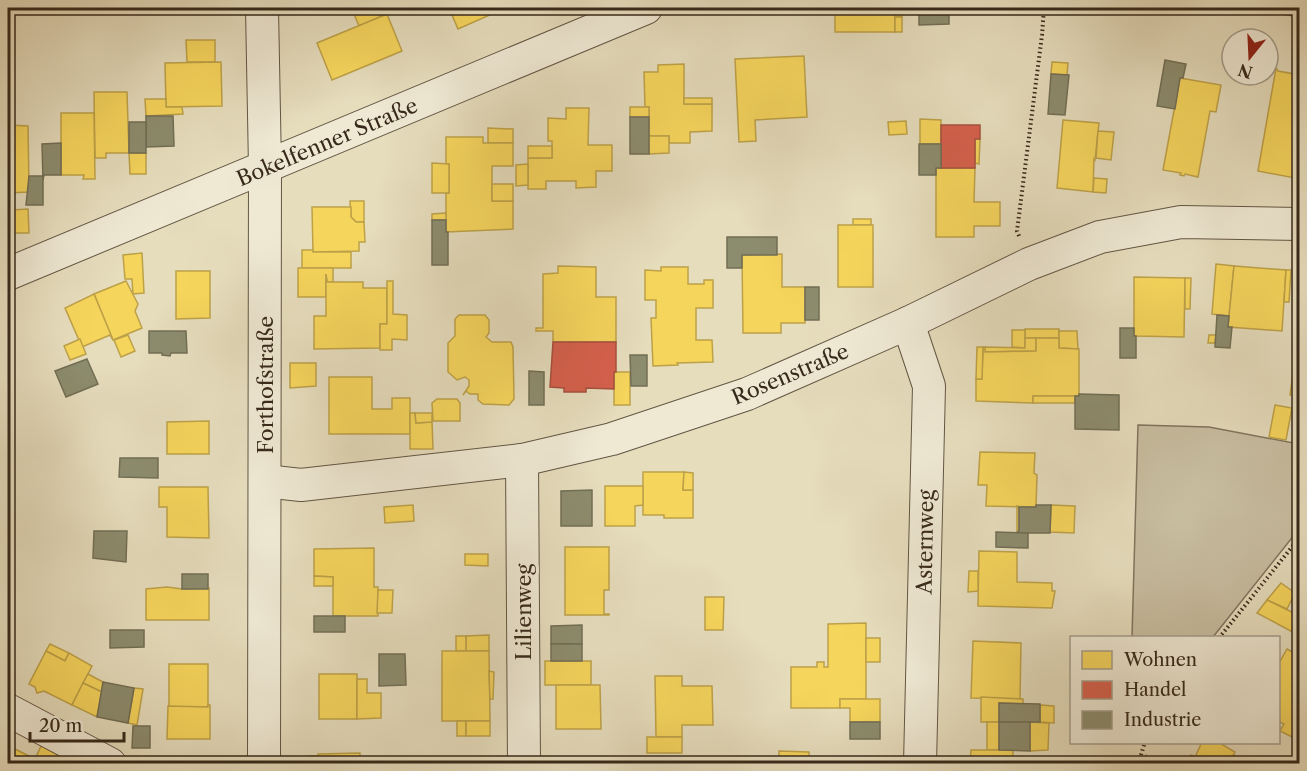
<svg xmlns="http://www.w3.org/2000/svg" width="1307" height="771" font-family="'Libre Caslon Text',serif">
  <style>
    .green { fill: #c8bea1; stroke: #80745e; stroke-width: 1.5 }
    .homes { fill: #f6d55c; stroke: #bda148; stroke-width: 1.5 }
    .shops { fill: #d6604d; stroke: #a6503e; stroke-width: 1.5 }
    .industry { fill: #8c8c6e; stroke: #726e55; stroke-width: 1.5 }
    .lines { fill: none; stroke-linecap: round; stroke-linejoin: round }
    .street-casing { stroke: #635644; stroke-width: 34 }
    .path { stroke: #37291b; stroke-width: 4; stroke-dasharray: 1.5 3; stroke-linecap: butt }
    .street { stroke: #efe9d4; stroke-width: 32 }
    .labels { text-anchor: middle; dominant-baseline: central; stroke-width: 6; stroke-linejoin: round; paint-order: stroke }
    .street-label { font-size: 21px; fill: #37291b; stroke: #efe9d4 }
  </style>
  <rect width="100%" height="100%" fill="#e6ddbd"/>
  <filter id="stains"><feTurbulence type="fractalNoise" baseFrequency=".00333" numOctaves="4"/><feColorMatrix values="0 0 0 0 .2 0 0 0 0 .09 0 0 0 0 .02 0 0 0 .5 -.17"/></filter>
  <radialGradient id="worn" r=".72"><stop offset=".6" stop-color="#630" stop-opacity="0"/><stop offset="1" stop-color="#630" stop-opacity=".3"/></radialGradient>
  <polygon class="green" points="1138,425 1209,427 1299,444 1299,529 1213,637 1132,637"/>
  <g class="homes">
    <polygon points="369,8 384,8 387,14 359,26 354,14"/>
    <polygon points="449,8 497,8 499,11 458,29"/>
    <rect x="835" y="8" width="60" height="24"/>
    <rect x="895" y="8" width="7" height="9"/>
    <rect x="963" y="8" width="29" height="2"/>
    <polygon points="387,14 402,51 332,80 317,43"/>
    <rect x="895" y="17" width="7" height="15"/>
    <polygon points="186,40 215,40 215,62 187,62"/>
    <polygon points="804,56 807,117 755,120 756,141 739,142 735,59"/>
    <polygon points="221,62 222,106 166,107 165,63"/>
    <polygon points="1052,62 1068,63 1067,75 1051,74"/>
    <polygon points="684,64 684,104 712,104 712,131 690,132 690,143 669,143 669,136 649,136 649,107 645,107 644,72 658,72 658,65"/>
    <polygon points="1276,68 1278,71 1300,75 1300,154 1295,178 1258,171"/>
    <polygon points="1180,78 1221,85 1216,112 1210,111 1198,177 1185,174 1184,176 1180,175 1181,173 1163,170"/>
    <polygon points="94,92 127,92 129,153 106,153 106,158 95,158"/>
    <rect x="684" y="98" width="28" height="6"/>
    <polygon points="145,99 166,99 166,107 182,107 183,114 146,116"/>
    <rect x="630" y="107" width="19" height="10"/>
    <polygon points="566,108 589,108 588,145 612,145 612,171 596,171 596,187 576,188 576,181 546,181 546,189 528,189 528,158 552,158 552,141 548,141 548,118 566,119"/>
    <polygon points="61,113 94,113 95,179 83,179 84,175 61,175"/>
    <polygon points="920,119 941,120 941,144 920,144"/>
    <polygon points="1063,120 1099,123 1095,160 1094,159 1093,192 1057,188"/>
    <polygon points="906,121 907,134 889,135 888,122"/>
    <polygon points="8,125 28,126 29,192 8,193"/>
    <polygon points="488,128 513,129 513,143 488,143"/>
    <polygon points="1098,131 1114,132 1111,160 1096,158"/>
    <polygon points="649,136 669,136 669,153 649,154"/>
    <polygon points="446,137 483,137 483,143 513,143 513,166 492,166 492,201 513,201 513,229 446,232 446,193 449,193 449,164 446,164"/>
    <polygon points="975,139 980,139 979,164 975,163"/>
    <rect x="528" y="146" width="24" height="12"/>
    <polygon points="129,153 146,153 146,174 130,174"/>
    <polygon points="432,163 449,164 449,193 432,193"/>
    <polygon points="528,164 528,185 516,186 516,165"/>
    <polygon points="936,168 975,168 974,202 1000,202 1000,226 974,226 974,237 936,237"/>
    <polygon points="1094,178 1107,179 1106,193 1093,192"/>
    <rect x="492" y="184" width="21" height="17"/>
    <polygon points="350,201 364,201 364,222 356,222 351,217"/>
    <polygon points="312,207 351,207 351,217 356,222 364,222 365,242 359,242 359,251 313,252"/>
    <polygon points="28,209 29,233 14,233 14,238 8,238 8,214 12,214 12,210"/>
    <polygon points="446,213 446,220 432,220 432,214"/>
    <rect x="853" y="219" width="18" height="6"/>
    <rect x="838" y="225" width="35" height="62"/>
    <polygon points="302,250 313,250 313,252 351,252 351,268 302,268"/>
    <polygon points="142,253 144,293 133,294 132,279 125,279 123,255"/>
    <polygon points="782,254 782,287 805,287 805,323 781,323 781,333 743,333 742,255"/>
    <polygon points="1216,264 1234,266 1229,316 1212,314"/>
    <polygon points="558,266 596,267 596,297 616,297 616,342 553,342 553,331 536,331 536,328 543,328 543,274 558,273"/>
    <polygon points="1234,266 1286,270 1282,331 1228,327"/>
    <polygon points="661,267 688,267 688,284 704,284 704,280 713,280 713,308 696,308 696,340 712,340 713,362 677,363 678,365 653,366 651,318 656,318 656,300 645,300 645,270 661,271"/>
    <polygon points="298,268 333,268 333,282 327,282 326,274 326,297 298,297"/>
    <polygon points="1286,270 1291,270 1289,302 1284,302"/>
    <polygon points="176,271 210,271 210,318 176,319"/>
    <polygon points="326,274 327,282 363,282 363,288 387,288 387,324 380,324 380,348 314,349 314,316 326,316"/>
    <polygon points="1134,277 1185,278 1184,337 1134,336"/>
    <polygon points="1185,278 1191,278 1190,309 1185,309"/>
    <polygon points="126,281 138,304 135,311 142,328 113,340 94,294"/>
    <polygon points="387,281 393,281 393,314 407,315 407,340 392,339 392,350 380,350 380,324 387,324"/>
    <polygon points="94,294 113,340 110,335 82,347 65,308"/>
    <polygon points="459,315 485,315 489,320 489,333 486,337 492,342 511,342 513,347 514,399 509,405 483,404 478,400 478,394 470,394 466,391 463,395 469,386 469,380 465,377 457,380 448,372 448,343 455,336 455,319"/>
    <rect x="1025" y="329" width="34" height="9"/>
    <polygon points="1012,330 1025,330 1025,348 1012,347"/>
    <polygon points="1059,331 1077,331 1078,349 1059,348"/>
    <polygon points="128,335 135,351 121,357 114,340"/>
    <polygon points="1209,335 1216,335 1215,343 1208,343"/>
    <polygon points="1025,338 1036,338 1036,351 985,352 985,347 1025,348"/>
    <polygon points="1036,338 1059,338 1059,348 1079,349 1079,396 1033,396 1033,403 976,401 976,379 982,379 983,347 985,347 985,352 1036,351"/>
    <polygon points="80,339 86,354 70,360 64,346"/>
    <polygon points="977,347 983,347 982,379 976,379"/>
    <polygon points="1295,360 1300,361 1300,397 1290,395"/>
    <polygon points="290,363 316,363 316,386 290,388"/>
    <rect x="614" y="372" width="16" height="33"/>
    <polygon points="329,377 372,377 372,409 392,409 392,398 410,398 410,434 329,434"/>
    <rect x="1033" y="396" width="42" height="7"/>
    <polygon points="437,399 457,399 460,403 460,421 433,421 432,403"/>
    <polygon points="1275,405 1292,408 1286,440 1269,437"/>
    <polygon points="410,413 415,413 416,423 432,422 433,449 410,449"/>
    <polygon points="415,413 432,413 432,422 416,423"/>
    <polygon points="209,421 209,454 167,454 167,422"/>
    <polygon points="980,452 1035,453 1034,473 1037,475 1036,507 986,506 987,485 978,485"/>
    <polygon points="643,472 684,472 683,490 693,490 693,518 664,518 664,515 643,515"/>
    <polygon points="684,472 693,473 693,490 683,490"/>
    <polygon points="605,486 643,486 643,505 635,506 635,526 605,526"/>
    <polygon points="159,487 208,487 209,538 167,537 167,507 159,507"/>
    <polygon points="413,505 414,521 385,523 384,507"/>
    <polygon points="1051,505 1075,506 1074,533 1050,532"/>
    <polygon points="1017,506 1019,507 1019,531 1017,531"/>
    <polygon points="565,547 609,547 609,590 604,590 604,614 609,614 609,615 565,615"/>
    <polygon points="374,548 374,587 378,587 378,616 333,616 333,577 314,576 314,549"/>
    <polygon points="979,551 1017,552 1017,582 1052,583 1052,591 1055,591 1052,608 978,606"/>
    <polygon points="465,554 488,554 488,566 465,565"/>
    <polygon points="969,571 978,571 978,591 968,592"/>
    <polygon points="314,576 333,577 333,586 314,586"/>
    <polygon points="1281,583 1295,593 1287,609 1267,600"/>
    <polygon points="167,587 182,589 209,588 209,620 146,620 146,589"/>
    <polygon points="378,590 393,590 392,613 377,613"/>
    <polygon points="705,597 724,597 723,630 705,630"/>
    <polygon points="1267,600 1300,616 1300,636 1257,613"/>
    <polygon points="866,623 866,699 840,699 840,708 791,708 791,667 817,667 817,662 824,662 824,667 828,667 828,624"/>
    <polygon points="489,635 489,651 466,651 466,636"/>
    <rect x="456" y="636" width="10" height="15"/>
    <rect x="866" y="638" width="14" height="24"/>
    <polygon points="973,641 1021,643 1020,699 971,698"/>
    <polygon points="50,644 69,653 65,661 46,651"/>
    <polygon points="1287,649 1300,656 1300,696 1297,700 1300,701 1300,741 1280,731 1284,724 1278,721 1278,665"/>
    <polygon points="46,651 65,661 69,653 92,666 72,705 44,691 37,693 35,687 29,684"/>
    <polygon points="442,651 489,651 490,721 442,721"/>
    <rect x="545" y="661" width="46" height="24"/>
    <rect x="169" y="664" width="39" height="43"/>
    <polygon points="489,671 494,672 493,699 490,699"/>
    <polygon points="88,674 103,682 102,692 83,683"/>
    <rect x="319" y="674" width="38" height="45"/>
    <polygon points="655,676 682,676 682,686 712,686 713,725 682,725 682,737 656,737"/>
    <polygon points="357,679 367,679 367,693 381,693 381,718 357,719"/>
    <polygon points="83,683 102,692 97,717 72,705"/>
    <polygon points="556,685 600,685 601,729 556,729"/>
    <polygon points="134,688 143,689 137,725 128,723"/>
    <polygon points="981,697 1023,699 1023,704 999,703 999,722 981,722"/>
    <polygon points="840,699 880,699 880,722 850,722 850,708 840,708"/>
    <polygon points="208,705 210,705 210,739 167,739 168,706 208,707"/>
    <polygon points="1040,705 1054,706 1054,723 1040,722"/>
    <rect x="457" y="721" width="9" height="15"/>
    <rect x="466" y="721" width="24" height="15"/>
    <rect x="987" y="722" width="12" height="28"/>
    <polygon points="1030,722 1049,723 1048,750 1030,751"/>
    <rect x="647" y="737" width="35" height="16"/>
    <polygon points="1202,742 1218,742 1235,752 1229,764 1186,764 1191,755 1195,757"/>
    <polygon points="42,744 79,764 44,764 35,759"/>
    <polygon points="15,749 35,759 44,764 8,764"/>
    <polygon points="971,750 1013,750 1013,764 970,764"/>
    <polygon points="779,751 809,752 809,762 878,764 779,764"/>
    <polygon points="360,753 360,757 381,757 381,764 309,764 309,756 318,756 318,754"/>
    <polygon points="1146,755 1157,764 1144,764"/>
    <polygon points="1233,755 1249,764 1229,764"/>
  </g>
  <g class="shops">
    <polygon points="941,125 980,125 980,139 975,139 975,168 941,168"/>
    <polygon points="553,342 616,342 616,372 614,372 614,389 586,388 586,392 564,392 564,388 550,387"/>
  </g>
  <g class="industry">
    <polygon points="919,8 949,8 949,24 919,25"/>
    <polygon points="1271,8 1300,8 1300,17 1271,12"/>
    <polygon points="1165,60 1186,64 1183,78 1180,78 1175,109 1157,106"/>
    <polygon points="1051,74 1069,75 1065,115 1048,114"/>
    <polygon points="146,116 173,116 174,146 146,147"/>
    <rect x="630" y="117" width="19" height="37"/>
    <rect x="129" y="122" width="17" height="31"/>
    <polygon points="61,143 61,175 44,175 43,180 42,144"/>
    <polygon points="919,144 941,144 941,168 936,168 936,175 919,175"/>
    <polygon points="29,176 43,176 43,205 26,205"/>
    <polygon points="432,220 446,220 446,232 448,232 448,265 432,265"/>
    <polygon points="727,237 777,237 777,255 742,255 742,268 727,268"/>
    <rect x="805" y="287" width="14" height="33"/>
    <polygon points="1217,315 1229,316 1228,327 1232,327 1230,348 1215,347"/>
    <polygon points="1120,328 1134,328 1134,336 1136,336 1136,358 1120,358"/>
    <polygon points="149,331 186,331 187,353 171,353 170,356 162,355 162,353 149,353"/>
    <polygon points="630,355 647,355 647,386 631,386"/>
    <polygon points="87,359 98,384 66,397 55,371"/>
    <polygon points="529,371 544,372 544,405 529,405"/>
    <polygon points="1079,394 1119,395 1119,430 1075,429 1075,396 1079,396"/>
    <polygon points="120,458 158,458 158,478 119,477"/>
    <polygon points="592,490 592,526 561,526 561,491"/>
    <polygon points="1036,505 1051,505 1050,533 1016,533 1019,531 1019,507 1036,507"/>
    <polygon points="94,531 127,531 126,562 93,558"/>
    <polygon points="996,532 1028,533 1028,548 996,547"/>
    <rect x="182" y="574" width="26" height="15"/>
    <rect x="314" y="616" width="31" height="16"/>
    <polygon points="582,625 582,644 551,644 551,626"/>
    <polygon points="110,630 144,630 144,647 110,648"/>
    <rect x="551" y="644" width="31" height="17"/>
    <polygon points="379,654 405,654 406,685 379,686"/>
    <polygon points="103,682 134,688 128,723 97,717"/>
    <polygon points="999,703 1040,704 1040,722 999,722"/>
    <rect x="850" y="722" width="30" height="17"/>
    <polygon points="999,722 1030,722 1030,751 999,750"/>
    <polygon points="133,726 150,726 150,748 132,748"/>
  </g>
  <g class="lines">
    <defs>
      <g id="street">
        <polyline points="262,8 265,168 264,764"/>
        <polyline points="8,274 646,8"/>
        <polyline points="908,323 929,386 920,764"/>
        <polyline points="522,460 524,764"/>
        <polyline points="265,481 301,485 522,460 612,439 747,394 908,323 1029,264 1100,237 1181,222 1300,224"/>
        <polyline points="8,710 110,764"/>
      </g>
    </defs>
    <use href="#street" class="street-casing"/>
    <g class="path">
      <polyline points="1019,236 1017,231 1042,35 1044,8"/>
      <polyline points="1219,638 1300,537"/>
      <polyline points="1140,764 1141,755 1145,742"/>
    </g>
    <use href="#street" class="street"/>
  </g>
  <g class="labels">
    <g class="street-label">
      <text transform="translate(327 142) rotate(-23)">Bokelfenner Straße</text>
      <text transform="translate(790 374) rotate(-23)">Rosenstraße</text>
      <text transform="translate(265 385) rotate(-90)">Forthofstraße</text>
      <text transform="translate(925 542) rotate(-89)">Asternweg</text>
      <text transform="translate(523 612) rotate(-90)">Lilienweg</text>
    </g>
  </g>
  <rect width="1307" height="771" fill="none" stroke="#e6ddbd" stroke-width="30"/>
  <rect x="9" y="9" width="1289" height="753" fill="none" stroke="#37291b" stroke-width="3"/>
  <rect x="15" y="15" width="1277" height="741" fill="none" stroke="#37291b" stroke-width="1.5"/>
  <rect x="1070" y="636" width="210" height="108" fill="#efe9d4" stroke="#a59c8a" stroke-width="1.5"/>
  <rect x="1082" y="651" width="30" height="18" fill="#f6d55c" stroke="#a59c8a" stroke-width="1.5"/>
  <text x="1124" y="666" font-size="18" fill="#37291b">Wohnen</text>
  <rect x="1082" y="681" width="30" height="18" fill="#d6604d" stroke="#a59c8a" stroke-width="1.5"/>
  <text x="1124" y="696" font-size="18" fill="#37291b">Handel</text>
  <rect x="1082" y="711" width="30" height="18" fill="#8c8c6e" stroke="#a59c8a" stroke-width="1.5"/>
  <text x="1124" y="726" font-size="18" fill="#37291b">Industrie</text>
  <g transform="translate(1250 57) rotate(198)"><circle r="28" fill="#efe9d4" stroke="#a59c8a" stroke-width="1.5"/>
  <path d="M0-4.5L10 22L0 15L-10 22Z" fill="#8f2418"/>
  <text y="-9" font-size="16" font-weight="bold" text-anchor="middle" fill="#37291b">N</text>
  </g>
  <path d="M30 732v9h94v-9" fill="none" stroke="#37291b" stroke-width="3"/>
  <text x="39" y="732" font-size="18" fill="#37291b" stroke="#efe9d4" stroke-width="4.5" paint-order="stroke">20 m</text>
  <rect width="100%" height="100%" filter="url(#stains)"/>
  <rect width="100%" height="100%" fill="url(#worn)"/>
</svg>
